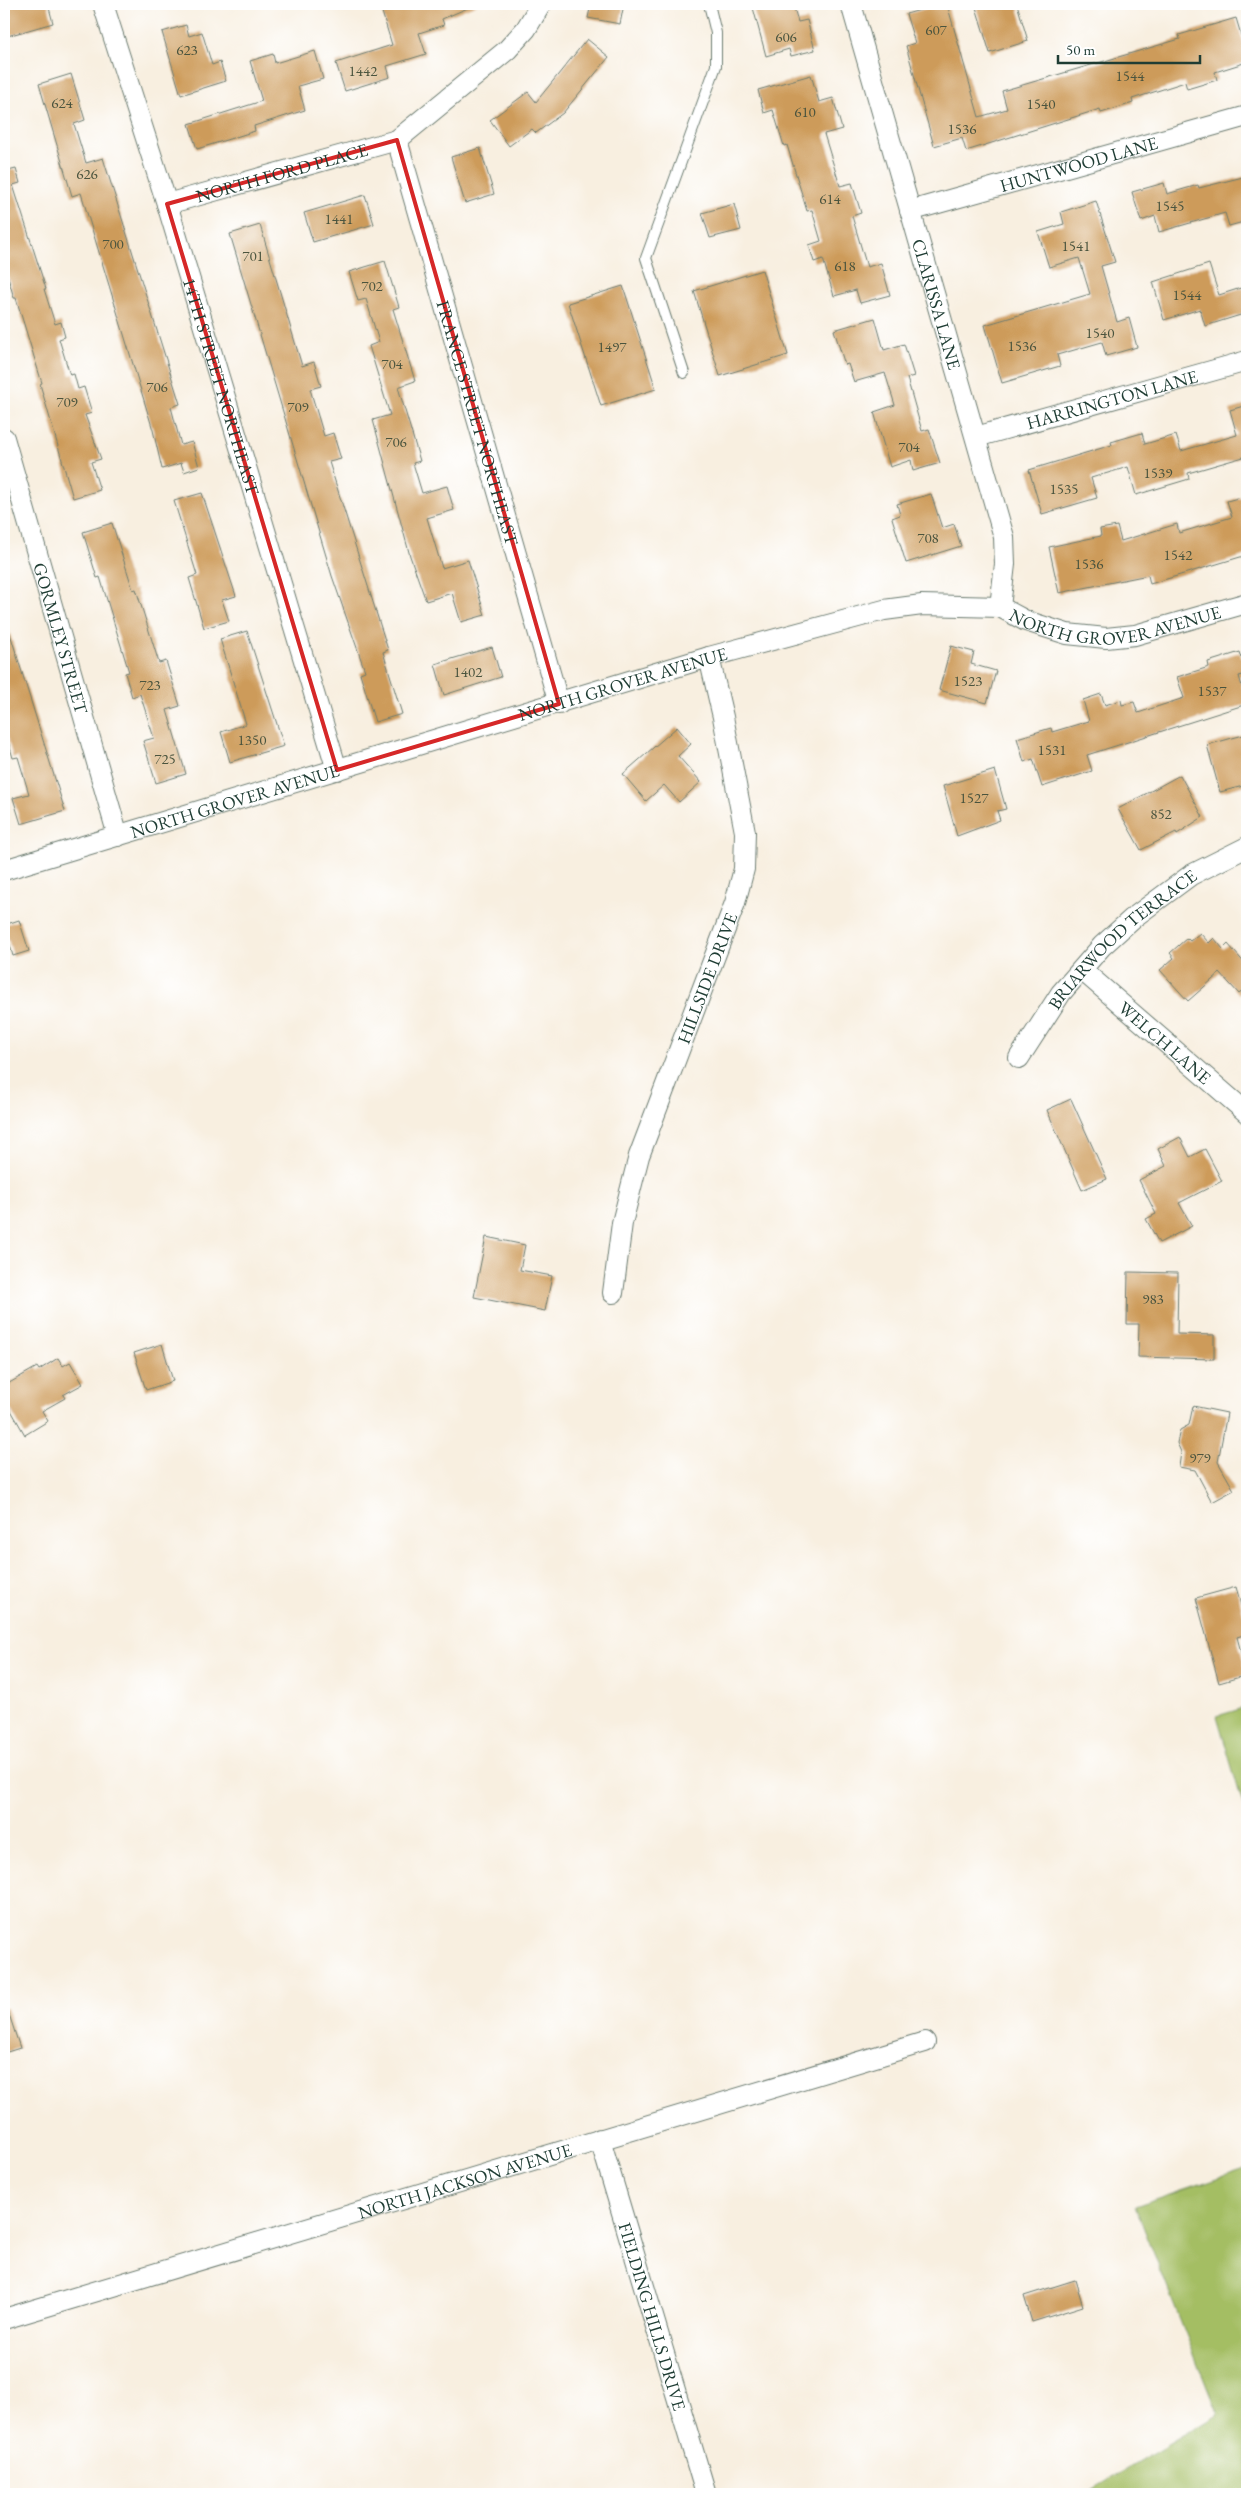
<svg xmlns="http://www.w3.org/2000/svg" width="1251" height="2498" font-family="'EB Garamond',serif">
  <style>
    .green { fill: #a4be64; stroke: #627e4c }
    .building { fill: #cd9b5a }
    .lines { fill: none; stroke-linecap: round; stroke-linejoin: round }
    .service-casing { stroke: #6b7b70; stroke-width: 12 }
    .minor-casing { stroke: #6b7b70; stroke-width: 22 }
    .service { stroke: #fff; stroke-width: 10 }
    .minor { stroke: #fff; stroke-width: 20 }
    .marked { fill: none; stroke: #d62828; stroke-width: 4; stroke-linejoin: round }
    .labels { text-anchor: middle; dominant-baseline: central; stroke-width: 4; stroke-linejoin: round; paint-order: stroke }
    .number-label { font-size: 15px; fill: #4a543e }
    .street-label { font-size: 18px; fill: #1f3d34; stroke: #fff }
  </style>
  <rect width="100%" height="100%" fill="#fff"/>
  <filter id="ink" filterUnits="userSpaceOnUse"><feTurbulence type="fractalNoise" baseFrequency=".02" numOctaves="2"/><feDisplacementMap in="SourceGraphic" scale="10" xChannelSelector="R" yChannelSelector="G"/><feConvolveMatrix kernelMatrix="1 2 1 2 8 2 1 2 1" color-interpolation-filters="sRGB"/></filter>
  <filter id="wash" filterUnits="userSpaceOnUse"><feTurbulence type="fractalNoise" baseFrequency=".0096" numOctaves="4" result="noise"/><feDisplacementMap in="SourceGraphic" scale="20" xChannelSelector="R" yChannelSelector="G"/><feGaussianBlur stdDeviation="1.12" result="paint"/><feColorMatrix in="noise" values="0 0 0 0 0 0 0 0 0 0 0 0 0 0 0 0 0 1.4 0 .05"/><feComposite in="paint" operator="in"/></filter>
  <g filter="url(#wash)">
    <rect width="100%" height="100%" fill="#f8efe0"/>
    <g class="green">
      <polygon points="1247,1707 1247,1819 1217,1716"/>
      <polygon points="1247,2168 1247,2494 1085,2494 1218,2415 1135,2206"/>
    </g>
    <g id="blocks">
      <g class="building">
        <polygon points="18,4 48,4 53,23 4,37 4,8"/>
        <polygon points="408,4 477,4 442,19 444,25 419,33 426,54 387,66 390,77 345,91 336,63 392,45 382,12"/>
        <polygon points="591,4 624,4 620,24 588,18"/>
        <polygon points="752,4 793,4 798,22 807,20 815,50 791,56 789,49 766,56"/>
        <polygon points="942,4 947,4 979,117 1007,109 1002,91 1180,39 1179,35 1236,18 1247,55 1247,62 1215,72 1217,80 1187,89 1185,82 1132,99 1133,103 1101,113 1100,109 966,151 962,138 934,146 906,46 915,43 906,14"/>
        <polygon points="975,4 1017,4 1028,41 990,53"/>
        <polygon points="186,25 189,36 202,32 212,65 220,62 226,81 181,95 162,32"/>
        <polygon points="587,39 609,57 563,113 536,133 532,129 509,146 490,120 528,92 536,102"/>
        <polygon points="315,51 323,79 298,86 305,110 254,126 255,131 197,149 189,124 262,101 250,61 273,54 275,63"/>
        <polygon points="71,74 85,120 74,124 86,163 103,158 180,404 171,407 181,445 192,442 199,467 184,472 181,463 162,469 153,430 81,193 72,196 39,84"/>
        <polygon points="811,75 819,102 833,98 842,129 824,134 840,186 852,183 861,213 852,216 867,267 881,263 890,295 860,303 856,290 834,296 823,259 814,262 809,245 821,241 812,210 807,211 787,145 784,146 773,110 764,113 758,90"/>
        <polygon points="480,148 494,194 465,203 451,157"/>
        <polygon points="4,168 7,168 8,171 16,169 20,183 13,185 46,289 44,289 55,324 61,322 65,337 59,339 70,375 74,374 78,389 84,387 92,413 85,415 101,459 91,462 100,490 73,498 40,384 42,383 16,298 14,298 4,264"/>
        <polygon points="1247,176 1247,221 1229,226 1225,213 1159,232 1155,216 1141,221 1132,192 1164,183 1167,194 1198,185 1199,188"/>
        <polygon points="365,195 374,224 313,242 304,213"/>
        <polygon points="1096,201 1115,262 1101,266 1117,322 1129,318 1137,347 1106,356 1102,342 1057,355 1060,366 1002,383 985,325 1090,294 1079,258 1049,267 1038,232 1064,224 1061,212"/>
        <polygon points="734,204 741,230 710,238 702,213"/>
        <polygon points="260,225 302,366 314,362 321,386 310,389 324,436 333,433 341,459 329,462 388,650 383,652 402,714 375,722 360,673 365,671 332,576 230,234"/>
        <polygon points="385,261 399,307 393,309 415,381 398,387 420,461 413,463 422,493 447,486 454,510 427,518 442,568 468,560 485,615 461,622 452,593 426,601 410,556 373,420 390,415 369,346 379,342 366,299 358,301 349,272"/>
        <polygon points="1209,264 1219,295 1247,286 1247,313 1205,326 1200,309 1164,320 1153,282"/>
        <polygon points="762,270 788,355 720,376 694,291"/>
        <polygon points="623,286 656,389 601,406 568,303"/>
        <polygon points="875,318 884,350 904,344 914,376 907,378 922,431 929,429 940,463 913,471 911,460 890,467 874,412 895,405 885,373 854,382 848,364 845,365 834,330"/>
        <polygon points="1247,405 1247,456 1188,473 1189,479 1136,495 1128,467 1091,478 1097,498 1042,514 1029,470 1112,445 1111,442 1142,433 1145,444 1176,435 1181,451 1237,435 1230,410"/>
        <polygon points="202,493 236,596 222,600 229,621 204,628 189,578 197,575 174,501"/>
        <polygon points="931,494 942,528 954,524 961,546 906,563 892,518 900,515 897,504"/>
        <polygon points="1245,496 1247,504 1247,555 1150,584 1148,575 1059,593 1049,547 1101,536 1100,529 1117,526 1121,541 1177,524 1179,533 1232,517 1227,501"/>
        <polygon points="112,523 133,590 136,589 159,663 166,661 180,706 167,710 186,774 156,783 143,741 154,738 140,694 132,697 125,673 129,672 100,577 97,578 83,532"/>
        <polygon points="7,624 65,811 21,824 13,798 29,794 18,757 13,758 4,727 4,625"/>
        <polygon points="247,631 284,746 230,762 221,732 246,724 220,639"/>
        <polygon points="951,646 974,652 971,664 996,671 987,703 939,690"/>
        <polygon points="492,647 501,677 444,695 435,664"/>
        <polygon points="1240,652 1247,674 1239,676 1247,704 1087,755 1092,771 1042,787 1033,759 1024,762 1017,738 1051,728 1052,732 1089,721 1083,700 1101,694 1105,705 1121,700 1122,705 1134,702 1138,713 1184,698 1177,677 1209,667 1208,662"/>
        <polygon points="677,727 691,744 678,756 701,782 679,802 664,785 646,801 623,774"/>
        <polygon points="1247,734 1247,785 1220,792 1207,745"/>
        <polygon points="995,770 1006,809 997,811 1000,820 957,836 943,786"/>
        <polygon points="1180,775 1203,817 1177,834 1176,832 1141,850 1118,809"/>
        <polygon points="19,920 29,951 13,956 4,925"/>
        <polygon points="1200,933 1209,943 1214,938 1223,949 1228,944 1247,966 1247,987 1239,994 1220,973 1188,1001 1160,970 1174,958 1170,953 1187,938 1190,941"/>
        <polygon points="1071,1099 1107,1179 1082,1190 1047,1110"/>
        <polygon points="1180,1137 1190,1157 1205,1149 1222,1181 1179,1203 1192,1226 1159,1243 1146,1219 1156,1214 1139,1180 1166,1166 1158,1149"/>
        <polygon points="486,1237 525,1245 520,1270 552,1276 545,1311 474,1297"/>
        <polygon points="1128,1272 1178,1273 1177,1334 1214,1335 1214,1359 1138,1357 1139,1324 1127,1324"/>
        <polygon points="162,1344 173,1381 146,1390 134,1353"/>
        <polygon points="58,1358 63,1366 70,1362 83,1384 63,1395 65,1398 42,1411 48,1421 25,1435 4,1398 4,1386 37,1367 39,1370"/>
        <polygon points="1193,1406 1227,1413 1218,1462 1234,1490 1212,1502 1195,1470 1179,1467 1181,1452 1177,1443 1180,1430 1189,1425"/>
        <polygon points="1236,1587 1247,1627 1247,1634 1237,1637 1247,1675 1219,1683 1196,1598"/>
        <polygon points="4,2008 7,2008 20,2048 4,2053"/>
        <polygon points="1075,2280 1083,2306 1032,2322 1024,2296"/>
      </g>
    </g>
  </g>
  <g filter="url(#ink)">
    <use href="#blocks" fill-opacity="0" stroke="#6b7b70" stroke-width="1"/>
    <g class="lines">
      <defs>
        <polyline id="service" points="684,373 646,258 716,66 716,33 709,4"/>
        <g id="minor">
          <path id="s1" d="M103 4 167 204 337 770"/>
          <path id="s2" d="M851 4 1004 537 1005 564 1000 607"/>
          <path id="s3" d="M397 140 559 704"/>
          <path id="s4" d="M167 204 397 140 507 50 526 29 541 4"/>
          <path id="s5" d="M910 211 1247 116"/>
          <path id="s6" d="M976 437 1247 361"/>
          <path id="s7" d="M4 438 118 836"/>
          <path id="s8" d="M4 870 709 657 884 610 922 605 1000 607 1026 621 1067 634 1106 638 1135 635 1247 603"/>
          <path id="s9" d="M1082 970 1247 1113"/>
          <path id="s10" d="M1019 1058 1061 993 1102 946 1133 918 1191 875 1247 847"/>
          <path id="s11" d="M613 1293 622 1223 639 1156 735 903 744 869 745 832 723 717 709 657"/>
          <path id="s12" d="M600 2139 706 2494"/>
          <path id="s13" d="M4 2319 925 2042"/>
        </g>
      </defs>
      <use href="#service" class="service-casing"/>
      <use href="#minor" class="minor-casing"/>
      <use href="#service" class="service"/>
      <use href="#minor" class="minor"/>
    </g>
  </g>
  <path class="marked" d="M397 140 559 704 337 770 167 204Z"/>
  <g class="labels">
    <g class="number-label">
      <text x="936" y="29">607</text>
      <text x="786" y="36">606</text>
      <text x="187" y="49">623</text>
      <text x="363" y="70">1442</text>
      <text x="1130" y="75">1544</text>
      <text x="62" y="102">624</text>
      <text x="1041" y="103">1540</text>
      <text x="805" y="111">610</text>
      <text x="962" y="128">1536</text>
      <text x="87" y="173">626</text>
      <text x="830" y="198">614</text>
      <text x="1170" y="205">1545</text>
      <text x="339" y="218">1441</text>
      <text x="113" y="243">700</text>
      <text x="1076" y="245">1541</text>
      <text x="253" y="255">701</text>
      <text x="845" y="265">618</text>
      <text x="372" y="285">702</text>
      <text x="1187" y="294">1544</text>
      <text x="1100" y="332">1540</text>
      <text x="1022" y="345">1536</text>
      <text x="612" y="346">1497</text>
      <text x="392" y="363">704</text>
      <text x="157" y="386">706</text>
      <text x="67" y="401">709</text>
      <text x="298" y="406">709</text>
      <text x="396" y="441">706</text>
      <text x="909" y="446">704</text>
      <text x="1158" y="472">1539</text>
      <text x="1064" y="488">1535</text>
      <text x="928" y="537">708</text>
      <text x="1178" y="554">1542</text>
      <text x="1089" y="563">1536</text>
      <text x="468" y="671">1402</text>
      <text x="968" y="680">1523</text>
      <text x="150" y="684">723</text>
      <text x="1212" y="690">1537</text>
      <text x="252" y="739">1350</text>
      <text x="1052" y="749">1531</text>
      <text x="165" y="758">725</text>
      <text x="974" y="797">1527</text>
      <text x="1161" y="813">852</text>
      <text x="1153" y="1298">983</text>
      <text x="1200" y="1457">979</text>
    </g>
    <g class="street-label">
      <text stroke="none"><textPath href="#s5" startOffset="175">HUNTWOOD LANE</textPath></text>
      <text stroke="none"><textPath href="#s4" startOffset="119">NORTH FORD PLACE</textPath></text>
      <text stroke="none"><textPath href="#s2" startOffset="312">CLARISSA LANE</textPath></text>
      <text stroke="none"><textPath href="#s1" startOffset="400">14TH STREET NORTHEAST</textPath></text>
      <text stroke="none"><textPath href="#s6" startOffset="141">HARRINGTON LANE</textPath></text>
      <text stroke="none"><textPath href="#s3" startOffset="294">FRANCE STREET NORTHEAST</textPath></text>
      <text stroke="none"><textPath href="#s8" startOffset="1155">NORTH GROVER AVENUE</textPath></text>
      <text stroke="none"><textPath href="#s7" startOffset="208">GORMLEY STREET</textPath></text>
      <text stroke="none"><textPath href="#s8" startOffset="646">NORTH GROVER AVENUE</textPath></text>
      <text stroke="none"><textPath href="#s8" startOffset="241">NORTH GROVER AVENUE</textPath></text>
      <text stroke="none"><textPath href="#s10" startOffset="159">BRIARWOOD TERRACE</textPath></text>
      <text stroke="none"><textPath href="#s11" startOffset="330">HILLSIDE DRIVE</textPath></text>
      <text stroke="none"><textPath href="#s9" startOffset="110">WELCH LANE</textPath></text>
      <text stroke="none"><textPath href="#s13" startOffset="481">NORTH JACKSON AVENUE</textPath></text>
      <text stroke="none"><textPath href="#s12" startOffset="185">FIELDING HILLS DRIVE</textPath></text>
    </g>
  </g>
  <rect width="1251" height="2498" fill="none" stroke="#fff" stroke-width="20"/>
  <path d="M1058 55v8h142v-8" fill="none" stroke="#1f3d34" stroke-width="2.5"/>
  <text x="1066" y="55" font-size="15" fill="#1f3d34" stroke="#ffffff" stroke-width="4" paint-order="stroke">50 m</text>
</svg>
